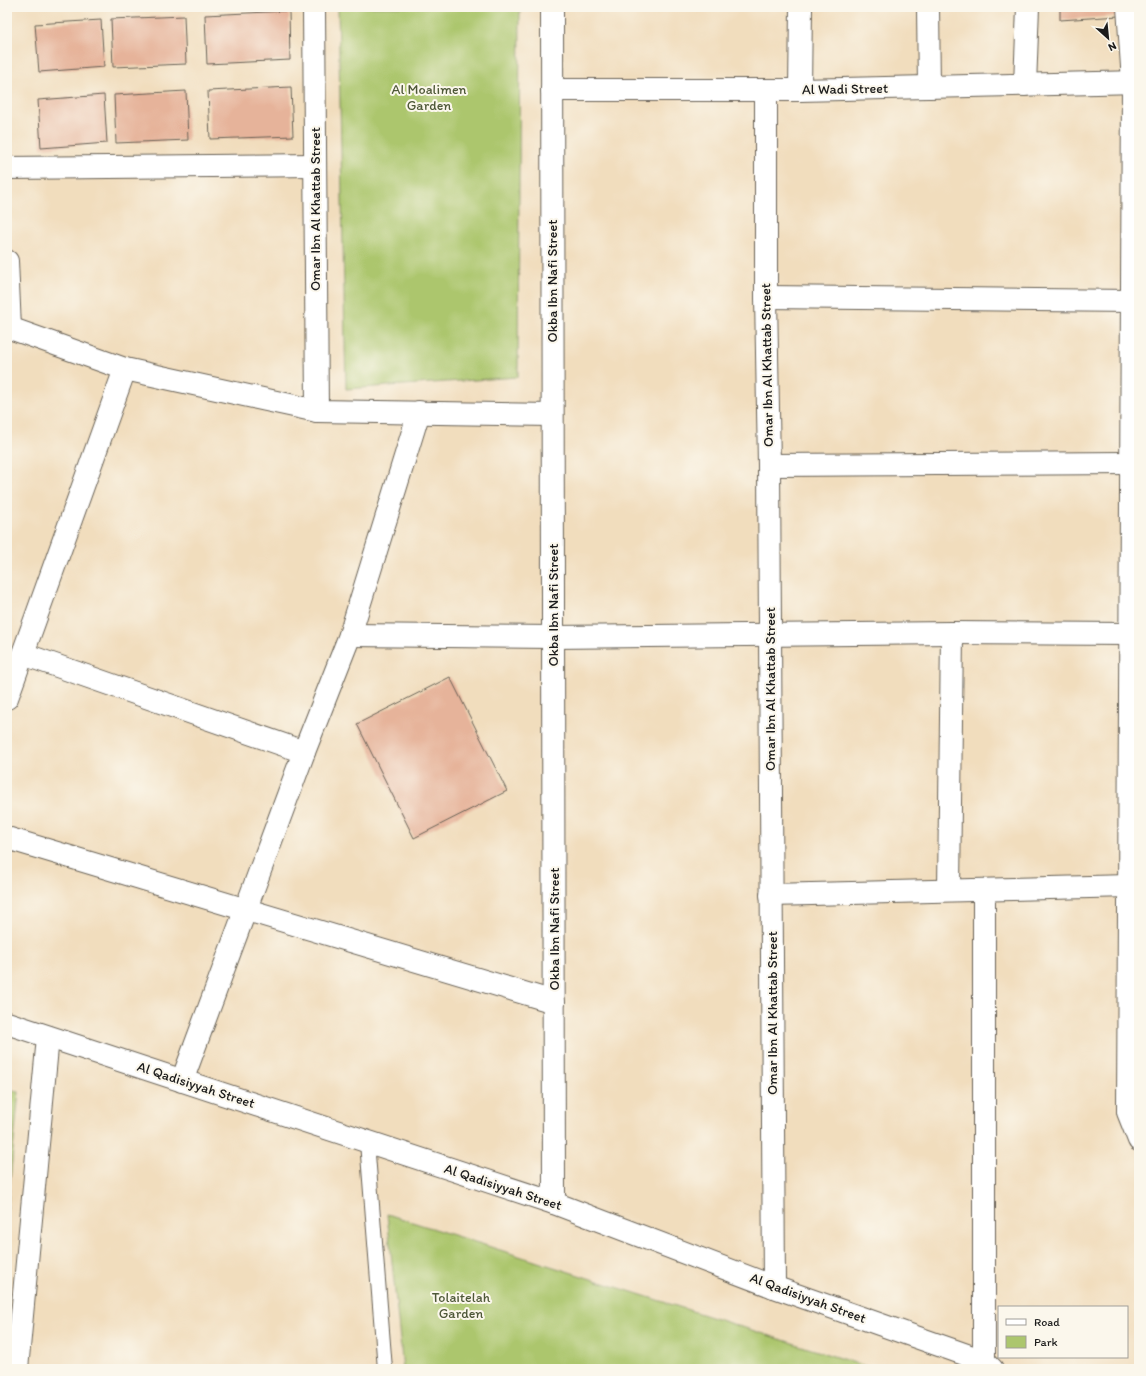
<svg xmlns="http://www.w3.org/2000/svg" width="1146" height="1376" font-family="Itim,sans-serif">
  <style>
    .green { fill: #acc66d; stroke: #647144 }
    .building { fill: #e6b39a }
    .lines { fill: none; stroke-linecap: round; stroke-linejoin: round }
    .service-casing { stroke: #676054; stroke-width: 16 }
    .minor-casing { stroke: #676054; stroke-width: 24 }
    .tertiary-casing { stroke: #676054; stroke-width: 24 }
    .service { stroke: #fff; stroke-width: 14 }
    .minor { stroke: #fff; stroke-width: 22 }
    .tertiary { stroke: #fff; stroke-width: 22 }
    .labels { text-anchor: middle; dominant-baseline: central; stroke-width: 4; stroke-linejoin: round; paint-order: stroke }
    .park-label { font-size: 14px; fill: #4e5838; stroke: #fbf7ec }
    .street-label { font-size: 14px; fill: #1c1c1c; stroke: #fbf7ec }
  </style>
  <rect width="100%" height="100%" fill="#fbf7ec"/>
  <filter id="ink" filterUnits="userSpaceOnUse"><feTurbulence type="fractalNoise" baseFrequency=".025" numOctaves="2"/><feDisplacementMap in="SourceGraphic" scale="8" xChannelSelector="R" yChannelSelector="G"/><feConvolveMatrix kernelMatrix="1 2 1 2 8 2 1 2 1" color-interpolation-filters="sRGB"/></filter>
  <filter id="wash" filterUnits="userSpaceOnUse"><feTurbulence type="fractalNoise" baseFrequency=".012" numOctaves="4" result="noise"/><feDisplacementMap in="SourceGraphic" scale="16" xChannelSelector="R" yChannelSelector="G"/><feGaussianBlur stdDeviation="0.9" result="paint"/><feColorMatrix in="noise" values="0 0 0 0 0 0 0 0 0 0 0 0 0 0 0 0 0 1.4 0 .05"/><feComposite in="paint" operator="in"/></filter>
  <g filter="url(#wash)">
    <rect width="100%" height="100%" fill="#f1ddbd"/>
    <g class="green">
      <polygon points="338,7 520,7 518,377 346,389"/>
      <polygon points="7,1088 19,1092 7,1209"/>
      <polygon points="387,1214 874,1369 403,1369"/>
    </g>
    <g id="blocks">
      <g class="building">
        <polygon points="1060,7 1118,7 1119,16 1060,20"/>
        <polygon points="289,11 290,60 207,64 205,15"/>
        <polygon points="184,16 186,64 113,67 111,19"/>
        <polygon points="101,20 104,67 39,72 35,24"/>
        <polygon points="291,87 293,136 210,139 208,91"/>
        <polygon points="186,91 188,140 116,143 114,95"/>
        <polygon points="104,95 107,143 41,148 38,100"/>
        <polygon points="450,677 507,791 414,838 357,724"/>
      </g>
    </g>
  </g>
  <g filter="url(#ink)">
    <use href="#blocks" fill-opacity="0" stroke="#676054" stroke-width="1"/>
    <g class="lines">
      <defs>
        <polyline id="service" points="367,1142 385,1369"/>
        <g id="minor">
          <polyline points="314,7 317,411"/>
          <polyline points="552,7 554,1203"/>
          <polyline points="928,7 929,87"/>
          <polyline points="1128,7 1133,82 1128,1112 1139,1140"/>
          <polyline points="1025,85 1028,7"/>
          <polyline points="766,90 766,297 769,465 774,1287"/>
          <polyline points="800,90 801,7"/>
          <polyline points="7,168 315,165"/>
          <polyline points="7,261 10,328"/>
          <polyline points="766,297 1132,301"/>
          <polyline points="7,327 125,369 317,411 552,415"/>
          <polyline points="769,465 1131,463"/>
          <polyline points="350,635 553,637 952,633 1130,634"/>
          <polyline points="23,654 304,752"/>
          <polyline points="7,698 125,369"/>
          <polyline points="7,838 554,1002"/>
          <polyline points="949,890 952,633"/>
          <polyline points="984,890 984,1361"/>
          <polyline points="771,895 1129,886"/>
          <polyline points="182,1081 304,752 350,635 419,412"/>
          <polyline points="17,1369 48,1037"/>
        </g>
        <g id="tertiary">
          <polyline points="552,90 800,90 1139,82"/>
          <polyline points="7,1023 554,1203 774,1287 984,1361 992,1369"/>
        </g>
      </defs>
      <use href="#service" class="service-casing"/>
      <use href="#minor" class="minor-casing"/>
      <use href="#tertiary" class="tertiary-casing"/>
      <use href="#service" class="service"/>
      <use href="#minor" class="minor"/>
      <use href="#tertiary" class="tertiary"/>
    </g>
  </g>
  <g class="labels">
    <g class="park-label">
      <text x="429" y="89">Al Moalimen<tspan x="429" dy="16">Garden</tspan></text>
      <text x="461" y="1297">Tolaitelah<tspan x="461" dy="16">Garden</tspan></text>
    </g>
    <g class="street-label">
      <text transform="translate(845 89) rotate(-1)">Al Wadi Street</text>
      <text transform="translate(315 209) rotate(-90)">Omar Ibn Al Khattab Street</text>
      <text transform="translate(552 281) rotate(-90)">Okba Ibn Nafi Street</text>
      <text transform="translate(767 365) rotate(-91)">Omar Ibn Al Khattab Street</text>
      <text transform="translate(553 605) rotate(-90)">Okba Ibn Nafi Street</text>
      <text transform="translate(770 689) rotate(-90)">Omar Ibn Al Khattab Street</text>
      <text transform="translate(554 929) rotate(-90)">Okba Ibn Nafi Street</text>
      <text transform="translate(772 1013) rotate(-90)">Omar Ibn Al Khattab Street</text>
      <text transform="translate(196 1085) rotate(18)">Al Qadisiyyah Street</text>
      <text transform="translate(503 1187) rotate(18)">Al Qadisiyyah Street</text>
      <text transform="translate(808 1298) rotate(20)">Al Qadisiyyah Street</text>
    </g>
  </g>
  <rect width="1146" height="1376" fill="none" stroke="#fbf7ec" stroke-width="24"/>
  <rect x="998" y="1306" width="130" height="52" fill="#fbf7ec" stroke="#a29f99"/>
  <rect x="1006" y="1319" width="20" height="6" fill="#ffffff" stroke="#a29f99"/>
  <text x="1034" y="1326" font-size="12" fill="#1c1c1c">Road</text>
  <rect x="1006" y="1336" width="20" height="12" fill="#acc66d" stroke="#a29f99"/>
  <text x="1034" y="1346" font-size="12" fill="#1c1c1c">Park</text>
  <g transform="translate(1108 38) rotate(153)" stroke="#fbf7ec" stroke-width="3" paint-order="stroke">
  <path d="M0-3L7 15L0 10L-7 15Z" fill="#1c1c1c"/>
  <text y="-6" font-size="11" font-weight="bold" text-anchor="middle" fill="#1c1c1c">N</text>
  </g>
</svg>
